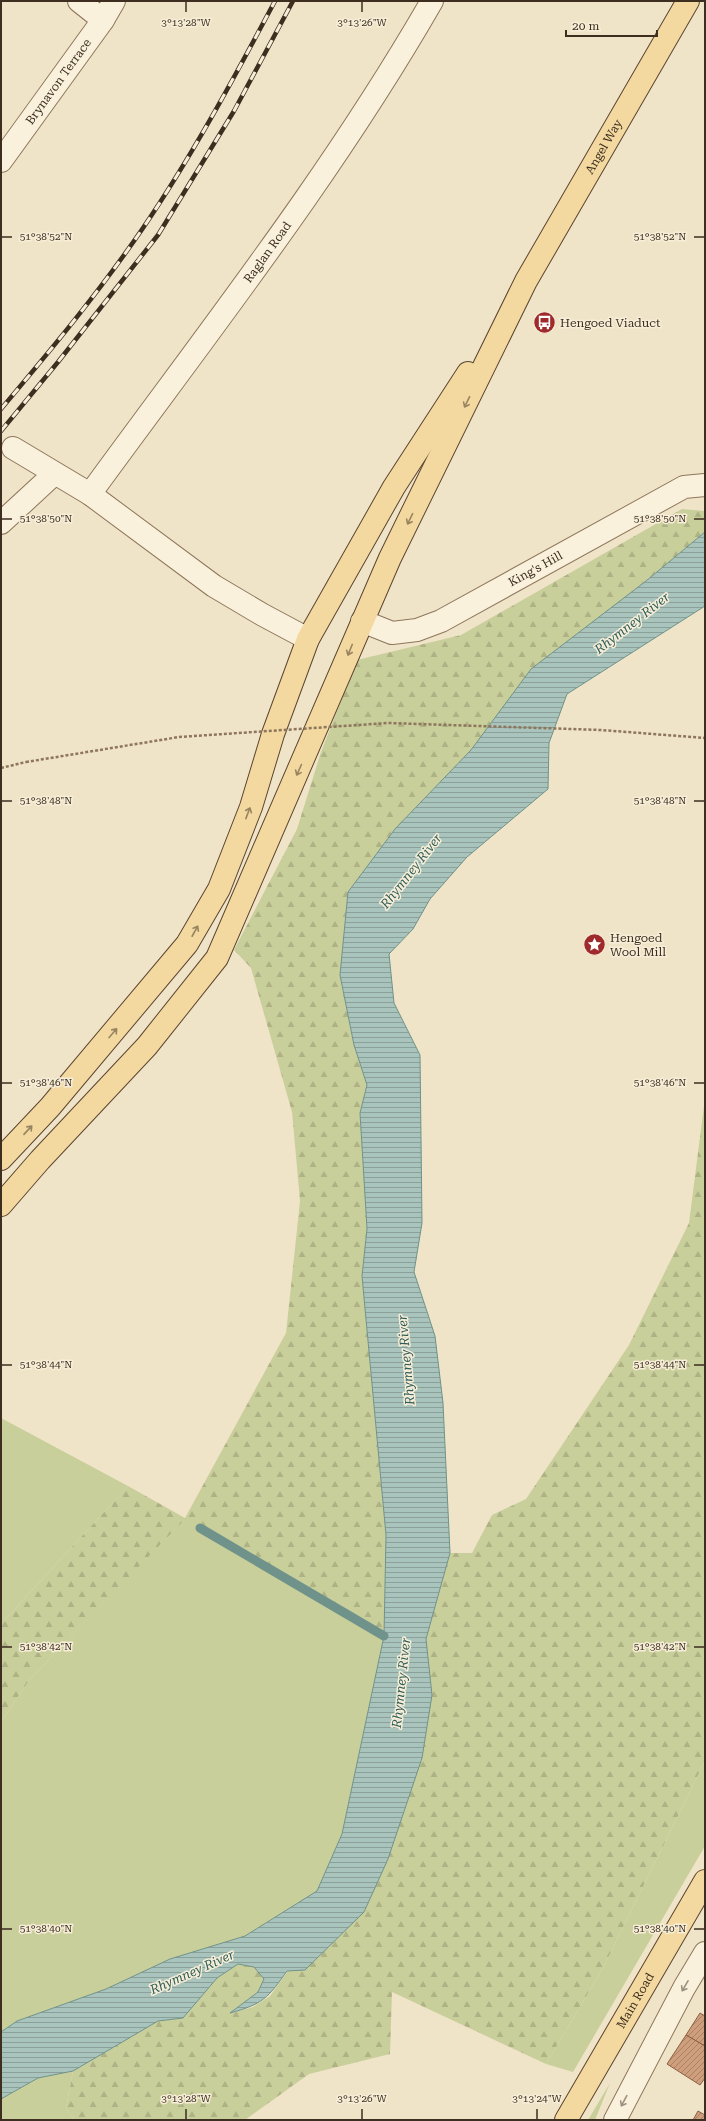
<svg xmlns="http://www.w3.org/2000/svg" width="706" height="2121" font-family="'Roboto Serif',serif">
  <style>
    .grass { fill: #c9cf9b }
    .forest { fill: url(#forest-firs) }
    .water { fill: url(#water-rules); stroke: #6f938a }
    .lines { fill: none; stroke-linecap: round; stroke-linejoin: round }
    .stream { stroke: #6f938a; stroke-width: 9 }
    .building { fill: url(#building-hatch); stroke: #8d5f41 }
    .minor-casing { stroke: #8d765c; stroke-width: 24 }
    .tertiary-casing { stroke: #8d765c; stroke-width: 24 }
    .primary-casing { stroke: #5b4430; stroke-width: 24 }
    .path { stroke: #8d765c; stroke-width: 2.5; stroke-dasharray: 3 2; stroke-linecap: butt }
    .minor { stroke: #faf1dc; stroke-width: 22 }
    .tertiary { stroke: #faf1dc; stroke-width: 22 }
    .primary { stroke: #f3d9a0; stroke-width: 22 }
    .rail-casing { stroke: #3d2e20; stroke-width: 4.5 }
    .rail { stroke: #f7eed8; stroke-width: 3; stroke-dasharray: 9; stroke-linecap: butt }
    .path-bridge { stroke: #8d765c; stroke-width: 2.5; stroke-dasharray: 3 2; stroke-linecap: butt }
    .oneway { stroke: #988460 }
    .oneway2 { stroke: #9c907e }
    .ticks { fill: none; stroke: #3d2e20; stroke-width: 1.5 }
    .labels { text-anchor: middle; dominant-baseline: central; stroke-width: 3; stroke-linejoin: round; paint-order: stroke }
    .street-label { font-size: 12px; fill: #3d2e20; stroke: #f7eed8 }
    .poi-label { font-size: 12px; fill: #3d2e20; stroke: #f7eed8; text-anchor: start }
    .water-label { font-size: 13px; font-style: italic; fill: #2f5d5a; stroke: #f7eed8 }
    .ticks-label { font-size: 10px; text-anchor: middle; fill: #3d2e20; stroke: #f7eed8; stroke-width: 3; stroke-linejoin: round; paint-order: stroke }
  </style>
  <defs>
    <pattern id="forest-firs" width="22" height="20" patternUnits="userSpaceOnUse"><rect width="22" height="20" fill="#c9cf9b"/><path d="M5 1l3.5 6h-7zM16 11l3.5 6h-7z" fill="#aeb285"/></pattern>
    <pattern id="water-rules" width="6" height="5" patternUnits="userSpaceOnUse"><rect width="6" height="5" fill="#a9c4bc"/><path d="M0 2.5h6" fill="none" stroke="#8ba098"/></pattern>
    <pattern id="building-hatch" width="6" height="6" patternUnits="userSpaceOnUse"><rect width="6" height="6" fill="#cf9f7d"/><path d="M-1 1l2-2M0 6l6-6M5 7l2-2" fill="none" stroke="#a98266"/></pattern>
  </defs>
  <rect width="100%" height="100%" fill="#f0e4c8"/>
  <g class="grass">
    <polygon points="1,1418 128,1486 1,1624"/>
    <polygon points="185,1518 384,1636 342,1834 317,1892 245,1936 170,1959 106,1989 17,2021 1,2032 1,1722 30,1679"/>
    <polygon points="705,1761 705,1846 573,2072 546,2064 603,1968"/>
    <polygon points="73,2071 66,2108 74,2120 1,2120 1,2099 38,2078"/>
    <polygon points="610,2083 595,2120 588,2120"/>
  </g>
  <g class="forest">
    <polygon points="682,509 705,511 705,532 646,581 471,750 395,829 348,892 340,975 354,1045 367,1085 360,1113 367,1229 362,1276 386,1535 384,1636 185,1519 30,1679 1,1722 1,1624 128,1486 185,1518 286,1333 300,1201 292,1112 251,968 234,950 297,829 321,752 357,660 461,635"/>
    <polygon points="705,1098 705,1761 603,1968 546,2064 392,1992 390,2054 309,2074 245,2120 74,2120 66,2108 73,2071 158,2021 183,2018 217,1978 238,1964 254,1967 264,1979 258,1992 231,2013 253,2007 270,1996 288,1971 364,1912 388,1859 422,1758 432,1695 426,1639 450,1553 472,1553 492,1515 526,1499 629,1345 689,1223"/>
  </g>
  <path class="water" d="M705 532V606L567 694 549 743 548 789 467 857 430 899 413 929 389 954 394 1003 420 1055 422 1223 414 1272 435 1336 443 1403 450 1553 426 1639 432 1695 422 1758 388 1859 364 1912 305 1970 287 1971C268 1998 263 2004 230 2013L258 1992 264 1979 254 1967 238 1964 217 1978 183 2018 158 2021 73 2071 38 2078 1 2099V2032L17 2021 106 1989 170 1959 245 1936 317 1891 342 1834 384 1636 386 1535 362 1276 367 1229 360 1113 367 1085 354 1045 340 975 348 892 395 829 471 750 531 669 646 581Z"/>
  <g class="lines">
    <polyline class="stream" points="200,1528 384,1636"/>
  </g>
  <g class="building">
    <polygon points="700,2013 705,2016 705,2046 686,2035"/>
    <polygon points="686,2035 705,2046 705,2078 700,2085 667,2064"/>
    <polygon points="698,2111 705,2115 705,2120 693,2120"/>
  </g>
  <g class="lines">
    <defs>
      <g id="minor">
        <polyline points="79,1 103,20"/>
        <polyline points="13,448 90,494 214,586 263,615 308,639"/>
        <path id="s1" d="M90 494C208 332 332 175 432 1"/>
        <polyline points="1,523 54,474"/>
        <path id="s2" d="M362 621 392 633 417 630 441 621 684 487 705 485"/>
        <polyline points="615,2120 684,1988 705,1953"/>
      </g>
      <g id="tertiary">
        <path id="s3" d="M1 161 103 20 114 1"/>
      </g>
      <g id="primary">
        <polyline points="1,1159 50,1107 187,944 219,889 251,807 273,734 308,639 394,487 468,373"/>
        <path id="s4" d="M1 1205 40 1160 147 1046 217 958 390 558 526 281 688 1"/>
        <path id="s5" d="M566 2120 705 1881"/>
      </g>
    </defs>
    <use href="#minor" class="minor-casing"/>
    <use href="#tertiary" class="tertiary-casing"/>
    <use href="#primary" class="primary-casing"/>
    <polyline class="path" points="1,768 26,762"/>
    <use href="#minor" class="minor"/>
    <use href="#tertiary" class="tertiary"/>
    <use href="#primary" class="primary"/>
    <defs>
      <g id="rail">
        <path d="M1 409C50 351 100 291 143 228 192 156 234 78 275 1"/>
        <polyline points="1,431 58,362 158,235 234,111 293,1"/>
      </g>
    </defs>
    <use href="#rail" class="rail-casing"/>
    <use href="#rail" class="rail"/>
    <polyline class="path-bridge" points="26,762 179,737 388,723 601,730 705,738"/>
  </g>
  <defs><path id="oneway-shaft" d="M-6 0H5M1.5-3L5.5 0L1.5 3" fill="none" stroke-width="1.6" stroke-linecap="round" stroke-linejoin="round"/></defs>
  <g class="oneway">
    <use href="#oneway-shaft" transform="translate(467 402) rotate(116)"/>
    <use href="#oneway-shaft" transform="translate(410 519) rotate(116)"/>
    <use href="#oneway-shaft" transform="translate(350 650) rotate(112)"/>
    <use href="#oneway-shaft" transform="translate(299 770) rotate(114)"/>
    <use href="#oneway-shaft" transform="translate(248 813) rotate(-69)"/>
    <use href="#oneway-shaft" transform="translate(195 931) rotate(-61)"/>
    <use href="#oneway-shaft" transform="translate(113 1033) rotate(-49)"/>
    <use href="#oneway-shaft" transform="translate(28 1130) rotate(-47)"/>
  </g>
  <g class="oneway2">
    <use href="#oneway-shaft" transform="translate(685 1986) rotate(120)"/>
    <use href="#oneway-shaft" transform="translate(624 2101) rotate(118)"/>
  </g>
  <path class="ticks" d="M186 2V12M362 2V12M2 237H12M694 237H704M2 519H12M694 519H704M2 801H12M694 801H704M2 1083H12M694 1083H704M2 1365H12M694 1365H704M2 1647H12M694 1647H704M2 1929H12M694 1929H704M186 2109V2119M362 2109V2119M537 2109V2119"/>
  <defs>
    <symbol id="bus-disc" viewBox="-11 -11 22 22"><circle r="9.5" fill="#9e2a2b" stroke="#f7eed8"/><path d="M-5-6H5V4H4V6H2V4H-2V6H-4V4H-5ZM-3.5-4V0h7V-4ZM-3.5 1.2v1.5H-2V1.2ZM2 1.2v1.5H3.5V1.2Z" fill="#fff"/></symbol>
    <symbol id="sight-disc" viewBox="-11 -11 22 22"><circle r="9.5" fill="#9e2a2b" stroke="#f7eed8"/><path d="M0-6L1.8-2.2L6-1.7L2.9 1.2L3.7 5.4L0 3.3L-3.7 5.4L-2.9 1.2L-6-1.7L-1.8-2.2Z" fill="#fff"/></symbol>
  </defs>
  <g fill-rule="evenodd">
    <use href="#bus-disc" x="532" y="310" width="25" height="25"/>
    <use href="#sight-disc" x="582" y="932" width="25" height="25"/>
  </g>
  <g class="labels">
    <g class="street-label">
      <text stroke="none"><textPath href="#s3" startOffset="98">Brynavon Terrace</textPath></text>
      <text stroke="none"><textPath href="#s4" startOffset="1228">Angel Way</textPath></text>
      <text stroke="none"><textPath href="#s1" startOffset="300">Raglan Road</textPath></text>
      <text stroke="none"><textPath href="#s2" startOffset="191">King's Hill</textPath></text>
      <text stroke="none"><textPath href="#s5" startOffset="138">Main Road</textPath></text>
    </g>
    <g class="poi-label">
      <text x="560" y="323">Hengoed Viaduct</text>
      <text x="610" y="938">Hengoed<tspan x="610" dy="14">Wool Mill</tspan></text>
    </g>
    <g class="water-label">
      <text transform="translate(632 623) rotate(-38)">Rhymney River</text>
      <text transform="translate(411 871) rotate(-52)">Rhymney River</text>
      <text transform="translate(406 1360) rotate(-95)">Rhymney River</text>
      <text transform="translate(401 1683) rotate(-84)">Rhymney River</text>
      <text transform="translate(192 1972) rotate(-24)">Rhymney River</text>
    </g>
  </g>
  <g class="ticks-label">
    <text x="186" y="26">3°13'28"W</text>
    <text x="362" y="26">3°13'26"W</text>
    <text x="46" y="240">51°38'52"N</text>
    <text x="660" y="240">51°38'52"N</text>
    <text x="46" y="522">51°38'50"N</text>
    <text x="660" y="522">51°38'50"N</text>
    <text x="46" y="804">51°38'48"N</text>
    <text x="660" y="804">51°38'48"N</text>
    <text x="46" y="1086">51°38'46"N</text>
    <text x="660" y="1086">51°38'46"N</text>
    <text x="46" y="1368">51°38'44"N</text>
    <text x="660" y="1368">51°38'44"N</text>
    <text x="46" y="1650">51°38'42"N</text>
    <text x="660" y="1650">51°38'42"N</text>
    <text x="46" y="1932">51°38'40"N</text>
    <text x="660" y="1932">51°38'40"N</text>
    <text x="186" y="2102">3°13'28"W</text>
    <text x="362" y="2102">3°13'26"W</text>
    <text x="537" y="2102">3°13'24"W</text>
  </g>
  <rect width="706" height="2121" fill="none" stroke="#3d2e20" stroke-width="4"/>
  <path d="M566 30v6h91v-6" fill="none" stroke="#3d2e20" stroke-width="2"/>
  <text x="572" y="30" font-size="12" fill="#3d2e20" stroke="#f7eed8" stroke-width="3" paint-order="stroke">20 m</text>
</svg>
